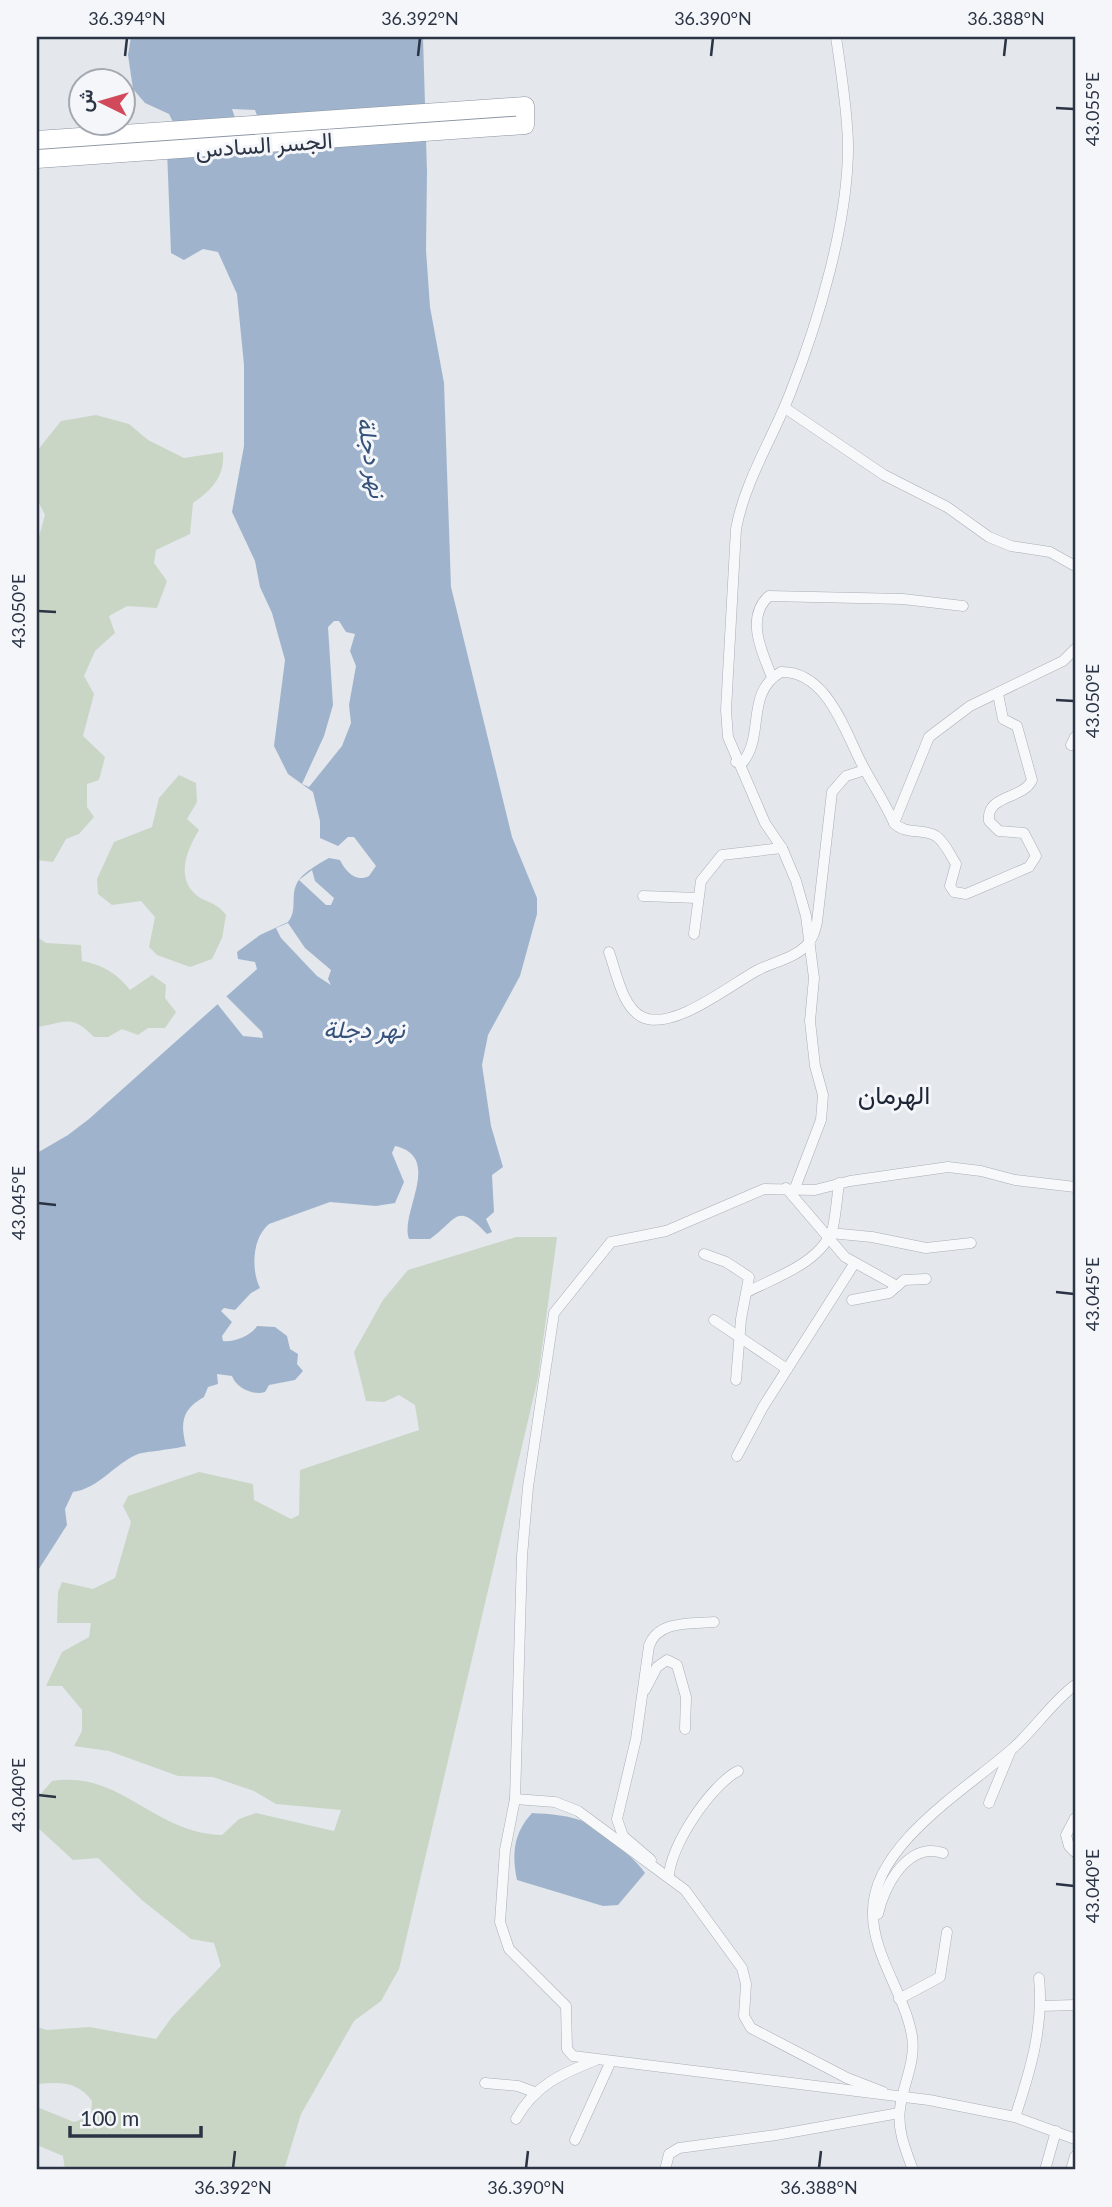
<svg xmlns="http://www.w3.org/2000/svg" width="1112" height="2207" font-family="Lato,Vazirmatn,sans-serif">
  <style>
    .green { fill: #c9d6c5 }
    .water { fill: #9fb4cc; fill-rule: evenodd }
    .pier { fill: #e4e7ec }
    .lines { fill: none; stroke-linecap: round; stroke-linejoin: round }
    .minor-casing { stroke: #a9aeb7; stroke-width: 11 }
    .motorway-casing { stroke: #8b94a3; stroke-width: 19 }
    .minor { stroke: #f7f8fa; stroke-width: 10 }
    .motorway { stroke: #fff; stroke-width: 18 }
    .ticks { fill: none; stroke: #2b3445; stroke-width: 2.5 }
    .labels { text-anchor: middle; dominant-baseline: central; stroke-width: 6; stroke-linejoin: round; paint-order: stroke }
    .street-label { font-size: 23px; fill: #2b3445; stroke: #f4f6f9 }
    .water-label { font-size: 24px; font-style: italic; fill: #34527a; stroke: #f4f6f9 }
    .quarter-label { font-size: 26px; fill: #1d2536; stroke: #f4f6f9 }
    .neatline { fill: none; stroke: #2b3445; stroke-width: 2.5 }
    .ticks-label { font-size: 18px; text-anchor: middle; fill: #2b3445 }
  </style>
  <rect width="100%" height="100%" fill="#e4e7ec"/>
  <g class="green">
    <path d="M96 415 129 424 148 440 184 458 223 452C225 476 212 490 193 503L190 534 156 550 154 563 167 581 157 608 127 606 109 616 115 633 95 651 84 676 94 694 83 736 105 757 99 780 87 784V807L94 817 79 834 66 839 53 862 37 860V544L45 515 37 499V451L61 421Z"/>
    <path d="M179 775 196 783 197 802 187 819 199 830C188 848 176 875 194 893 204 903 216 901 226 915L222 938 212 959 190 967 157 955 149 947 155 917 141 901 112 905 98 894 97 879 114 842 152 827 159 798Z"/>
    <path d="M37 937 46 943 81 945 82 961C104 965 117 974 130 990L152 975 166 985 165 998 176 1012 165 1028H148L138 1035 122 1029 108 1037H94C71 1013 65 1023 37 1027Z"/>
    <path d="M516 1237H557L538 1378 399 1969 381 2001 354 2021 301 2114 284 2170 252 2167 250 2170H65L63 2156 37 2145V2107L74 2122 91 2116 92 2101C78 2081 59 2082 37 2084V2027L47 2030 89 2027 156 2039 172 2017 221 1966 214 1943 191 1939 143 1901 98 1858 73 1860 37 1827V1798L52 1781C121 1770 153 1833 222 1835L239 1819 256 1813 334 1831 341 1810 276 1804 254 1791 213 1777 178 1776 109 1751 74 1746 82 1731V1710L62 1686H46L62 1652 89 1637 91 1623H57L58 1592 62 1582 93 1589 115 1578 131 1522 123 1506 128 1496 199 1472 253 1484 254 1500 291 1519 299 1515 300 1470 419 1430 415 1405 399 1395 384 1402 366 1401 354 1352 383 1300 408 1270Z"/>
  </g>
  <g class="water">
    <path d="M131 37H423L427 172 426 250 430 307 444 383 451 587 512 837 537 898V914L520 976 488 1035 482 1065 491 1126 503 1167 492 1175 494 1212 486 1219 492 1232 487 1234C456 1201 458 1219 430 1239H409C399 1213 444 1157 395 1146L392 1153 404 1182 395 1203 376 1206 330 1202 269 1224C252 1238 251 1270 260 1288L251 1293 235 1310 224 1308 221 1311 232 1322 222 1336 223 1341C232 1343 251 1336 257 1326L275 1327 287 1336 290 1349 298 1354 297 1364 303 1371 295 1380 269 1385 265 1392C254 1396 236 1388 232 1376L217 1374 218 1384 208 1387 204 1397C182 1409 180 1423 186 1446 175 1449 144 1452 138 1454 114 1464 100 1488 73 1492L65 1509 67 1525 37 1572V1153L68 1135 89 1119 257 969 255 962 238 959 237 952 260 935 288 922C298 910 290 896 297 883 302 873 320 863 329 858L340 860C345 871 356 883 369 876L376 866 354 837H348L338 846 320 838V821L313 792 288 774 274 746 285 660 272 613 260 587 255 561 232 512 244 446V365L237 294 218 252 203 249 184 260 171 253 167 150 173 122 169 114 145 103 133 89 128 55ZM232 109 255 110 260 124 269 135 268 148 255 155 242 151 238 142 240 132ZM200 119 212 122 218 138H192L193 121Z"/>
    <path d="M532 1813C550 1814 570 1815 587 1823 599 1828 639 1862 645 1873L618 1905 603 1906 517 1880C512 1854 513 1834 532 1813Z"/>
  </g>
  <g class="pier">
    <polygon points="334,621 339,621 346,632 355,634 350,651 356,666 349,705 351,723 342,746 309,787 302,784 324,736 333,705 328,627"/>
    <polygon points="312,870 315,881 334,898 331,905 326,905 299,880"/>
    <polygon points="288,923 305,948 331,970 328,979 331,985 317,976 281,938 276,928"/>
    <polygon points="225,995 262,1032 263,1038 243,1036 215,1001"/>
  </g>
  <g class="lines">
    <defs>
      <g id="minor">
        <polyline points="785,408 884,475 947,507 989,537 1011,546 1050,552 1075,566"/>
        <path d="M772 677C762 653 745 617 769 596L903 599 963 606"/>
        <polyline points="1071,745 1075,737"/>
        <path d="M736 762H743C765 734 745 693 781 672 829 671 846 736 865 770 875 788 886 805 894 823 905 835 923 828 936 836 945 842 950 855 956 864L950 886 954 892 966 894 1029 867 1036 856 1024 833 999 831 989 821C986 794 1023 800 1032 780L1017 726 1003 719 998 694"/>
        <polyline points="894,823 929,737 970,706 1063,661 1075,649"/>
        <polyline points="643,896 698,898"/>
        <polyline points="694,934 701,881 722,855 782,848"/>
        <path d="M609 952C616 971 622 1007 642 1017 673 1032 731 984 758 970 774 962 794 958 806 946 813 939 815 931 817 922L832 792 846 776 865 770"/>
        <polyline points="1075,1187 1015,1180 981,1171 948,1167 850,1181 815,1190 764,1189 666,1231 611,1242 554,1313 528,1487 522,1556 515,1799 505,1850 500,1922 509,1949 566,2006 567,2049 573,2056 929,2100 1015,2117 1075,2139"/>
        <polyline points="786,1188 845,1257 897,1286"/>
        <path d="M795 1188 821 1120 823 1095 815 1066 810 1021 814 978 806 916 796 881 782 848 765 823 728 737 726 710 736 529C745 480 774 436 791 391 819 320 849 219 848 143 847 107 841 72 836 37"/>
        <polyline points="830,1233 872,1237 926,1248 971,1243"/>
        <polyline points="704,1254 726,1262 749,1277 741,1319 736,1380"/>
        <path d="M747 1292C776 1277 823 1262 833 1227 836 1213 837 1198 839 1183"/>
        <polyline points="852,1300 889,1293 904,1280 926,1279"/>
        <polyline points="714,1320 787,1369"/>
        <polyline points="737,1456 763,1407 854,1264"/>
        <polyline points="645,1690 657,1667 667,1660 677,1665 686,1697 685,1729"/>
        <polyline points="515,1799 555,1802 578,1811 685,1890 742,1968 746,1984 744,2016 751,2028 847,2078 883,2092"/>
        <polyline points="989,1803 1010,1752"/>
        <polyline points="1075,1818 1066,1835 1069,1846 1075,1852"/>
        <path d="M651 1860 623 1836 617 1819 636 1739 649 1646C658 1620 691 1624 714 1622"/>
        <path d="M669 1876C670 1846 711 1785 738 1771"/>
        <path d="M878 1914C884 1886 908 1841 943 1853"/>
        <polyline points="899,1999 940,1977 947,1932"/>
        <polyline points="1041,2006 1075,2005"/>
        <polyline points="485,2083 518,2086 534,2092"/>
        <path d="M1015 2117C1030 2072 1044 2026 1039 1978"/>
        <path d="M516 2119C535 2085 561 2074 596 2060"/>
        <polyline points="575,2140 611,2061"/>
        <polyline points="665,2170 669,2154 679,2148 776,2135 899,2113"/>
        <path d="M913 2170C906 2151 897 2130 900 2109 903 2083 916 2063 912 2036 905 1994 871 1953 873 1910 874 1844 968 1788 1012 1749 1035 1729 1051 1703 1075 1685"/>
        <polyline points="1045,2170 1056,2131"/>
        <polyline points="1071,2170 1075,2156"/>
      </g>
      <polyline id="motorway" points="37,140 525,106 525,125 37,159"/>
    </defs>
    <use href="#minor" class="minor-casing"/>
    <use href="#motorway" class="motorway-casing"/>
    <use href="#minor" class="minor"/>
    <use href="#motorway" class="motorway"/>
  </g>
  <path class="ticks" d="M125 56 127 38M418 56 420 38M711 56 713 38M1004 56 1006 38M1056 108 1074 109M38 611 56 612M1056 700 1074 701M38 1203 56 1205M1056 1292 1074 1294M38 1795 56 1797M1056 1884 1074 1886M233 2168 235 2151M526 2168 528 2151M819 2168 821 2151"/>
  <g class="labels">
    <g class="street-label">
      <text transform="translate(264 144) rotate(-4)">الجسر السادس</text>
    </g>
    <g class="water-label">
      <text transform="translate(373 457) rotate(81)">نهر دجلة</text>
      <text x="364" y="1028">نهر دجلة</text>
    </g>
    <g class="quarter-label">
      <text x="894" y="1094">الهرمان</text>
    </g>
  </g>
  <rect width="1112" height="2207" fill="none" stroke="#f4f6f9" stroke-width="77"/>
  <g transform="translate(102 102) rotate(275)"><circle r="33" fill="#f4f6f9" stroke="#a4a8b1" stroke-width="2"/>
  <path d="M0-5L12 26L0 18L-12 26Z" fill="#d1495b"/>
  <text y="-10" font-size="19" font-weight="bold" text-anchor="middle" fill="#2b3445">ش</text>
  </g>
  <path d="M70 2126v10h131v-10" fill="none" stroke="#2b3445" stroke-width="3.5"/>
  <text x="80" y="2126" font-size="21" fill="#2b3445" stroke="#f4f6f9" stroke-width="5" paint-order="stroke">100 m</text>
  <rect x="38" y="38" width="1036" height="2130" class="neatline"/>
  <g class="ticks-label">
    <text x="127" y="25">36.394°N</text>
    <text x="420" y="25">36.392°N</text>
    <text x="713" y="25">36.390°N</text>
    <text x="1006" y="25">36.388°N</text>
    <text transform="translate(1093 109) rotate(-90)" y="6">43.055°E</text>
    <text transform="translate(19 611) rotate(-90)" y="6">43.050°E</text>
    <text transform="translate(1093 701) rotate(-90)" y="6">43.050°E</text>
    <text transform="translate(19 1203) rotate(-90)" y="6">43.045°E</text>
    <text transform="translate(1093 1294) rotate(-90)" y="6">43.045°E</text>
    <text transform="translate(19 1795) rotate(-90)" y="6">43.040°E</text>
    <text transform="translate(1093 1886) rotate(-90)" y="6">43.040°E</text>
    <text x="233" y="2194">36.392°N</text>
    <text x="526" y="2194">36.390°N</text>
    <text x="819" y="2194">36.388°N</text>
  </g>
</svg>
